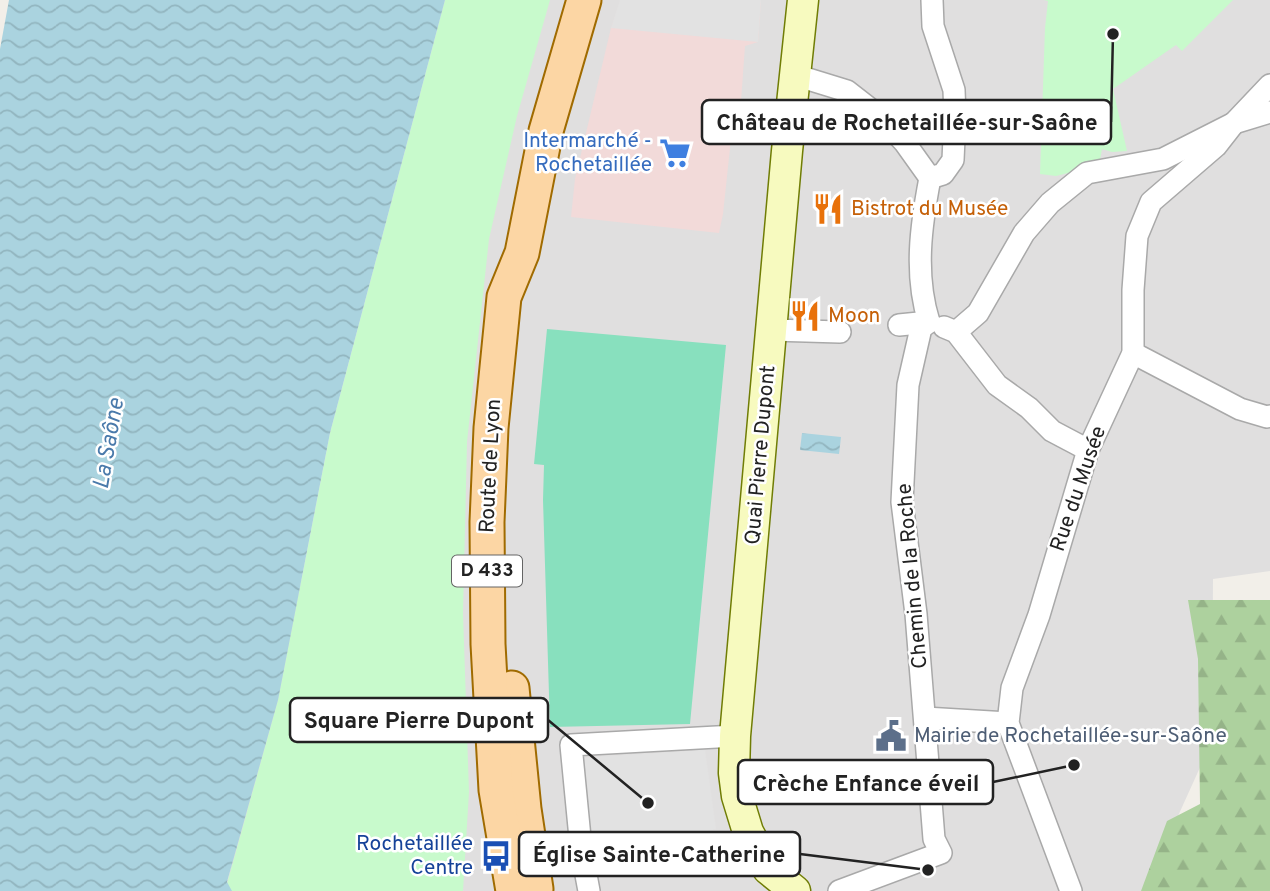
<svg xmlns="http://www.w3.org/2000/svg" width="1270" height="891" font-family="Overpass,sans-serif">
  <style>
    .residential { fill: #e0dfdf }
    .commercial { fill: #f2dad9 }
    .forest { fill: url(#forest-firs) }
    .park { fill: #c8facc }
    .pitch { fill: #88e0be }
    .parking { fill: #e2e2e2 }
    .water { fill: url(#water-waves) }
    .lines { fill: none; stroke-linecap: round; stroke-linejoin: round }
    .street-casing { stroke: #a9a9a9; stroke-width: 24 }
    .secondary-casing { stroke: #707d05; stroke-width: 33 }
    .primary-casing { stroke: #a06b00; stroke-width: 37 }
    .street { stroke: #fff; stroke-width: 21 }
    .secondary { stroke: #f7fabf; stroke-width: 30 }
    .primary { stroke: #fcd6a4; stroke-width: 33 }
    .labels { text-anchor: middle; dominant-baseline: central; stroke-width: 5; stroke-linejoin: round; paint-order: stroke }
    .shield { fill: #fff; stroke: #646464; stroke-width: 2 }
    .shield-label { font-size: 19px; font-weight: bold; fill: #222 }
    .shop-label { font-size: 21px; fill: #366cbe; stroke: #fff; text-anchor: end }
    .food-label { font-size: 21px; fill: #c56008; stroke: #fff; text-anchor: start }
    .street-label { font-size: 21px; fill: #222; stroke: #fff }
    .service-label { font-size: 21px; fill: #4e5e75; stroke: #fff; text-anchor: start }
    .transit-label { font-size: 21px; fill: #164399; stroke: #fff; text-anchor: end }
    .water-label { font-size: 23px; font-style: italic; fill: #4a7aab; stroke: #fff }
    .leader { fill: none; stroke: #222; stroke-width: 2.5 }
    .callout-dot { fill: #222; stroke: #fff; stroke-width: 2.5 }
    .callout { fill: #fff; stroke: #222; stroke-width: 2.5 }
    .callout-label { font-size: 23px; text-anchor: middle; font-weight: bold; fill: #222 }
  </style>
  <defs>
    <pattern id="forest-firs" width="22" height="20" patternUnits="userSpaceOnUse" patternTransform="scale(1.75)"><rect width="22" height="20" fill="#add19e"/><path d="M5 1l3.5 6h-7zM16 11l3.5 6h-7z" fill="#95b388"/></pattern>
    <pattern id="water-waves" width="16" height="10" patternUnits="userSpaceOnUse" patternTransform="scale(1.75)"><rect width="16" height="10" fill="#aad3df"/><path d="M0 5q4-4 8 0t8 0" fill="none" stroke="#92b5bf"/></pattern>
  </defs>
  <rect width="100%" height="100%" fill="#f2efe9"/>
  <polygon class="residential" points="445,0 1270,0 1270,571 1213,579 1212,741 1144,891 225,891"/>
  <polygon class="commercial" points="621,0 761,0 758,42 745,46 741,101 735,101 723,214 719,233 571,217 575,179 611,28"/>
  <polygon class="forest" points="1188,600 1270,600 1270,891 1141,891 1167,821 1200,804 1198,659"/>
  <g class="park">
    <polygon points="445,0 550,0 517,116 489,239 467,442 463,613 469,792 463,891 225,891 278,700 330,433"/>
    <polygon points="1044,0 1233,0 1182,51 1176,45 1113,89 1127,151 1112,152 1102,149 1099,165 1056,176 1040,174 1045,28 1048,1"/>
  </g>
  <polygon class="pitch" points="547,329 726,345 690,724 550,727 543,500 544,465 534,464"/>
  <g class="parking">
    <polygon points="620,0 761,0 758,42 611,28"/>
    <polygon points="705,750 716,829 590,861 579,758"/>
  </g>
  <g class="water">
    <polygon points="9,0 445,0 330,433 278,700 227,882 232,891 0,891 0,49"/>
    <polygon points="802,433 841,437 839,454 800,450"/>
  </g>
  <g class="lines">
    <defs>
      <g id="street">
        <polyline points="795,75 847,91 883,119 905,143 930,178"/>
        <polyline points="930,178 943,174 953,160 955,116 954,90 933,26 932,0"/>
        <path d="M929 322C914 274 921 225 930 178"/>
        <polyline points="899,325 929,322"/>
        <polyline points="944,327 956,332 997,385 1029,408 1052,431 1088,450"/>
        <polyline points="772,330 840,332"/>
        <polyline points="956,332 978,313 1024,233 1050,203 1087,173 1163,159 1234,123 1270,112"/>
        <polyline points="1133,353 1240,409 1267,417 1270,416"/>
        <polyline points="925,718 1008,723"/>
        <polyline points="589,891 581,848 571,745 735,736"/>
        <polyline points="839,891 941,853 934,839 916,614 902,502 908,385 921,328 929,322"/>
        <polyline points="1071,891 1008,723 1012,688 1039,615 1088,450 1133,353 1133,290 1137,236 1151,202 1216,146 1234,123 1270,85"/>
      </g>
      <polyline id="secondary" points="795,891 768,869 748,832 737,796 734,773 735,736 787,151 803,0"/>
      <g id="primary">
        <polyline points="512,688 524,809 536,889"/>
        <polyline points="513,891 496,790 488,644 487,522 491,428 504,297 522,253 546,131 584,0"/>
      </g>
    </defs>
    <use href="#street" class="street-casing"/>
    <use href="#secondary" class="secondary-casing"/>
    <use href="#primary" class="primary-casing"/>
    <use href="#street" class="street"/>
    <use href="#secondary" class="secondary"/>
    <use href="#primary" class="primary"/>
  </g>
  <defs>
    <symbol id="supermarket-bare" viewBox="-9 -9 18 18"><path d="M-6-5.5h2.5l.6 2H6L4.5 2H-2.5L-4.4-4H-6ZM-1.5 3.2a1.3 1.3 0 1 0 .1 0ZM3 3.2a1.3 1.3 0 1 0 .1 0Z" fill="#3f7fe0" stroke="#fff" stroke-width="2.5" paint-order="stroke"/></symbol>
    <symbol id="restaurant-bare" viewBox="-9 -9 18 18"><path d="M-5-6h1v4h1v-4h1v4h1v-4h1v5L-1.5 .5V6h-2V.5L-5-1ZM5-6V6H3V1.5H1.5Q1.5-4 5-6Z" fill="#e8710a" stroke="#fff" stroke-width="2.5" paint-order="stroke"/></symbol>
    <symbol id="civic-bare" viewBox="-9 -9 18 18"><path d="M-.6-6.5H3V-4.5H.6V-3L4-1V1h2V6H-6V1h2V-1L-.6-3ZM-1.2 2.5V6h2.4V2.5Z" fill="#5c6f8a" stroke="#fff" stroke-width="2.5" paint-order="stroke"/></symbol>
    <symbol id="bus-bare" viewBox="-9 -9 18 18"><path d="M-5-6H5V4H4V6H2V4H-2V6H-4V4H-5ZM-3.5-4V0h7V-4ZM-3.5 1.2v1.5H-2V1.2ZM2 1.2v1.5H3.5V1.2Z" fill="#1a4fb4" stroke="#fff" stroke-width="2.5" paint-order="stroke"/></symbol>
  </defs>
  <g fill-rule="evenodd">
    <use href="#supermarket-bare" x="653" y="131" width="44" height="44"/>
    <use href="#restaurant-bare" x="806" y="187" width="44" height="44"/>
    <use href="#restaurant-bare" x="783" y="294" width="44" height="44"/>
    <use href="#civic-bare" x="869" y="714" width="44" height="44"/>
    <use href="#bus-bare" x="474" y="834" width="44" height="44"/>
  </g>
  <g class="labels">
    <rect class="shield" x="452" y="555.5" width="70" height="31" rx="5"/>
    <g class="shield-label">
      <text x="487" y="571">D 433</text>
    </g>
    <g class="shop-label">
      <text x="652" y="141">Intermarché -<tspan x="652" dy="24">Rochetaillée</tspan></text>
    </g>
    <g class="food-label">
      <text x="851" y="209">Bistrot du Musée</text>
      <text x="828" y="316">Moon</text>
    </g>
    <g class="street-label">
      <text transform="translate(761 455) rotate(-85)">Quai Pierre Dupont</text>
      <text transform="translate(491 466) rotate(-87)">Route de Lyon</text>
      <text transform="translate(1079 489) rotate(-71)">Rue du Musée</text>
      <text transform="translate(913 576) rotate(-95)">Chemin de la Roche</text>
    </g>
    <g class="service-label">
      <text x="914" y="736">Mairie de Rochetaillée-sur-Saône</text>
    </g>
    <g class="transit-label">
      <text x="473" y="844">Rochetaillée<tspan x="473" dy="24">Centre</tspan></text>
    </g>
    <g class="water-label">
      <text transform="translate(110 444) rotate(-80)">La Saône</text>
    </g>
  </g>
  <path class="leader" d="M1113 34L1111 122M648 803L548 720M1074 765L993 782M928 870L800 854"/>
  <g class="callout-dot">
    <circle cx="1113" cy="34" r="7"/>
    <circle cx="648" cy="803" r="7"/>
    <circle cx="1074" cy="765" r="7"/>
    <circle cx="928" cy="870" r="7"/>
  </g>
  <g class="callout">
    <rect x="702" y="100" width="409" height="44" rx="7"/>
    <rect x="290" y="698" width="258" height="44" rx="7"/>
    <rect x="738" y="760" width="255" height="44" rx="7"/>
    <rect x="519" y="832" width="281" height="44" rx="7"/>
  </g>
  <g class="callout-label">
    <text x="907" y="130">Château de Rochetaillée-sur-Saône</text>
    <text x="419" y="728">Square Pierre Dupont</text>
    <text x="866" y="791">Crèche Enfance éveil</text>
    <text x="659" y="862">Église Sainte-Catherine</text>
  </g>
</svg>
